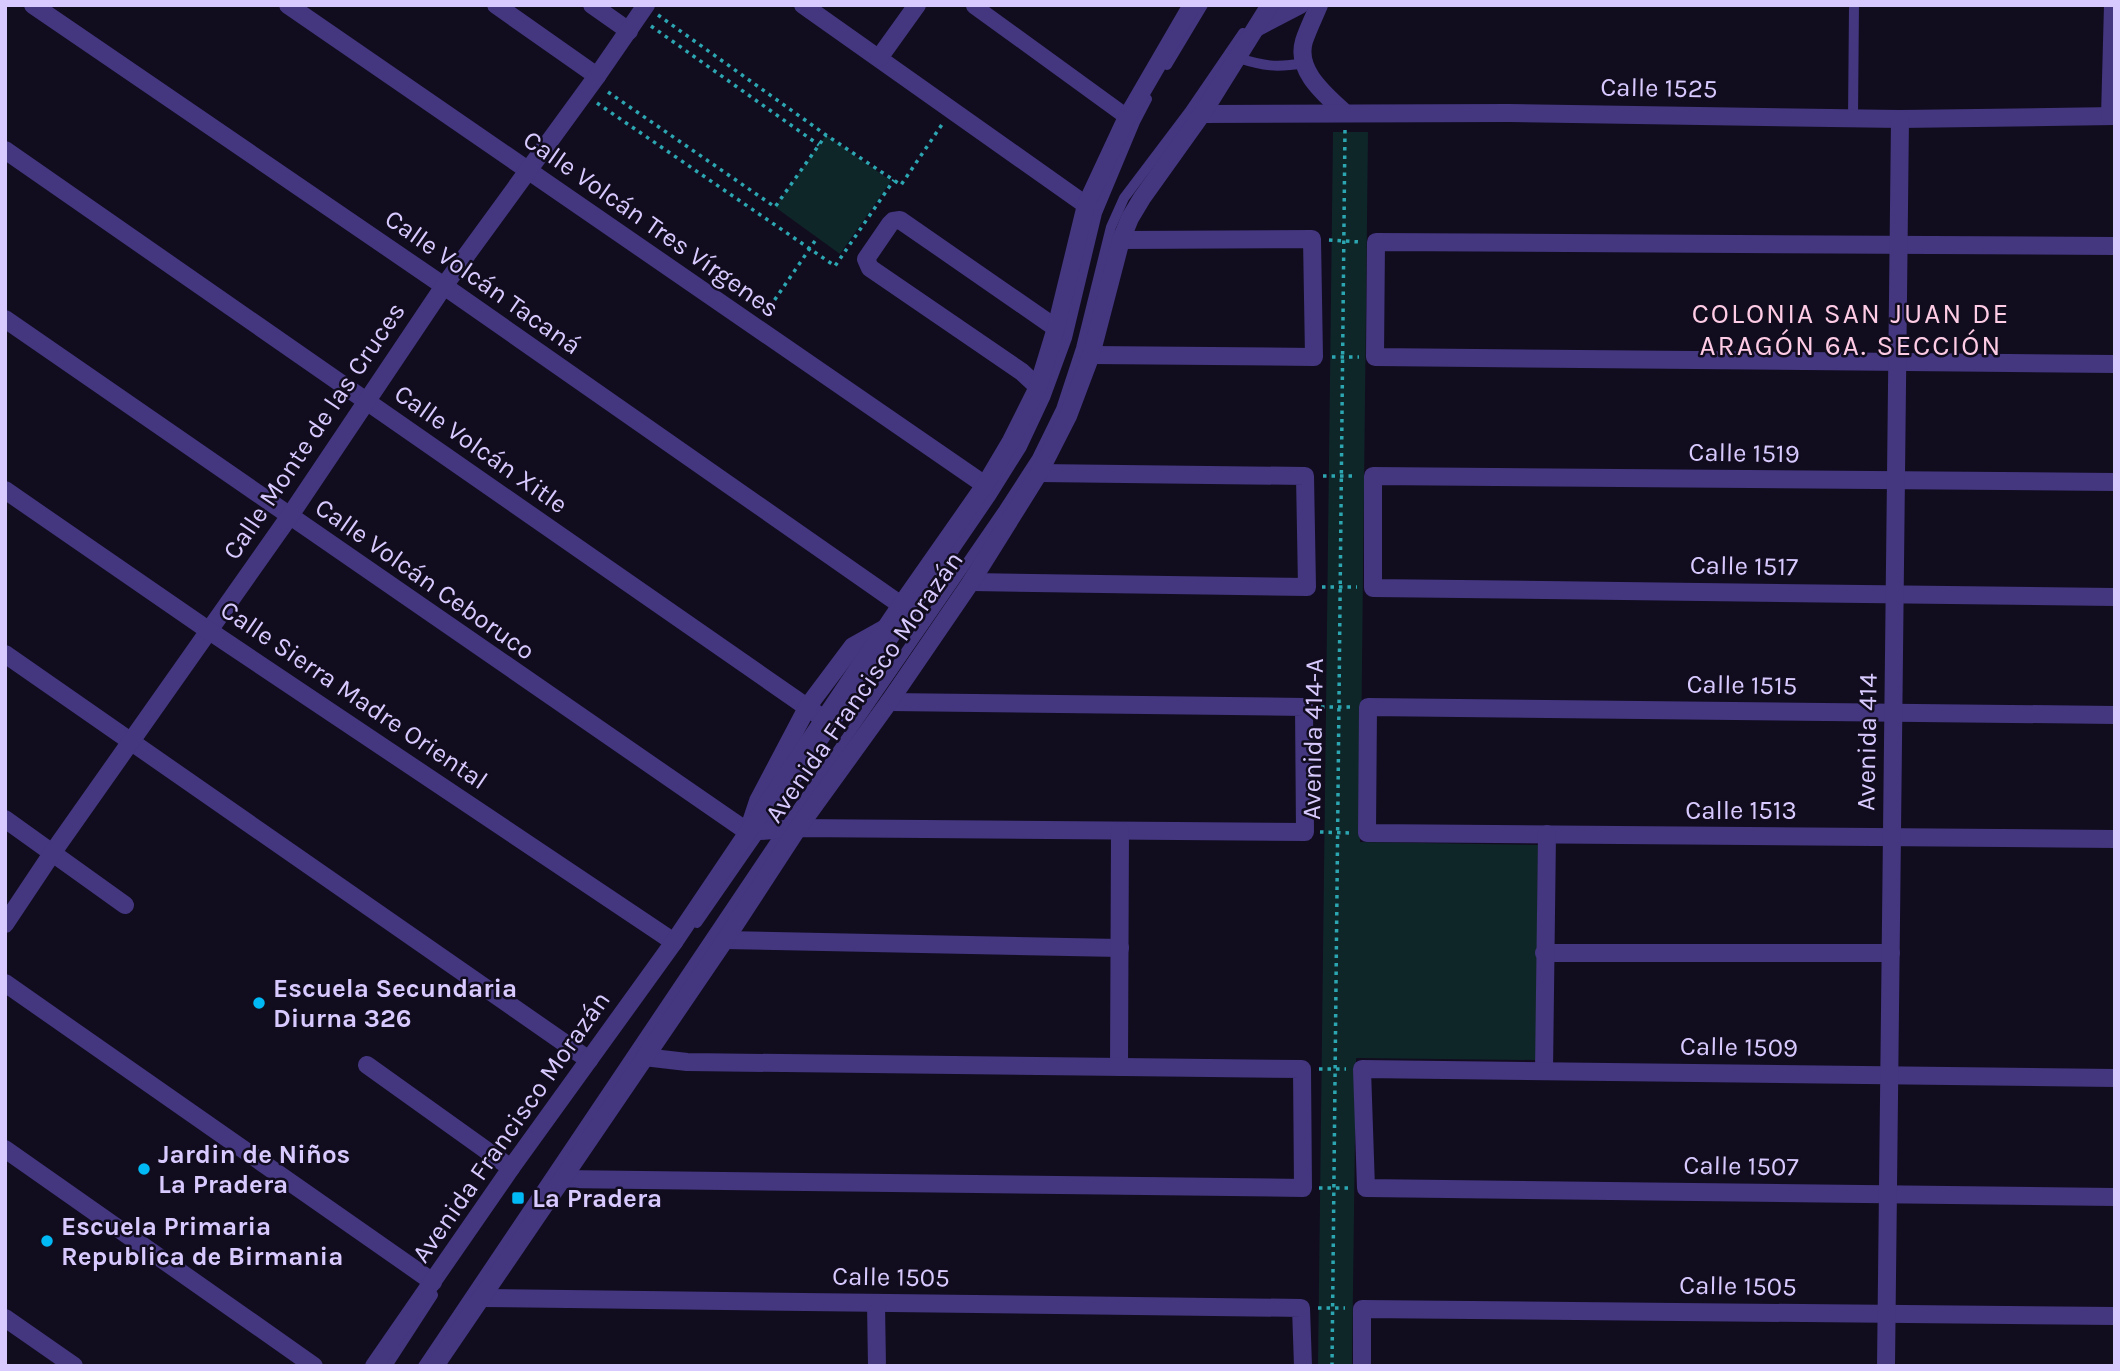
<svg xmlns="http://www.w3.org/2000/svg" width="2120" height="1371" font-family="Karla,sans-serif">
  <style>
    .green { fill: #0f2629 }
    .lines { fill: none; stroke-linecap: round; stroke-linejoin: round }
    .path { stroke: #2ca6b1; stroke-width: 3.5; stroke-dasharray: 3.5 5; stroke-linecap: butt }
    .service { stroke: #44367f; stroke-width: 10 }
    .pedestrian { stroke: #44367f; stroke-width: 16 }
    .minor { stroke: #44367f; stroke-width: 18 }
    .tertiary { stroke: #44367f; stroke-width: 18 }
    .poi-dot { fill: #00b9f5; stroke: #120c1f; stroke-width: 2.5 }
    .labels { text-anchor: middle; dominant-baseline: central; stroke-width: 5; stroke-linejoin: round; paint-order: stroke }
    .street-label { font-size: 26px; fill: #d8caff; stroke: #120c1f }
    .poi-label { font-size: 26px; font-weight: bold; fill: #d8caff; stroke: #120c1f; text-anchor: start }
    .neighbourhood-label { font-size: 28px; letter-spacing: 2px; fill: #ffcce5; stroke: #120c1f }
  </style>
  <rect width="100%" height="100%" fill="#120c1f"/>
  <g class="green">
    <polygon points="1333,132 1368,132 1360,842 1538,845 1536,1060 1356,1058 1352,1366 1318,1366"/>
    <polygon points="826,135 891,181 840,254 775,207"/>
  </g>
  <g class="lines">
    <g class="path">
      <polyline points="658,15 826,135 901,185 943,123"/>
      <polyline points="651,26 819,145"/>
      <polyline points="608,92 775,207 826,135"/>
      <polyline points="597,103 835,266 894,180"/>
      <polyline points="1329,240 1360,242"/>
      <polyline points="765,314 817,238"/>
      <polyline points="1332,357 1359,357"/>
      <polyline points="1323,476 1357,476"/>
      <polyline points="1322,587 1357,587"/>
      <polyline points="1321,707 1352,707"/>
      <polyline points="1320,832 1351,833"/>
      <polyline points="1319,1069 1346,1069"/>
      <polyline points="1319,1188 1350,1188"/>
      <polyline points="1318,1308 1345,1308"/>
      <polyline points="1332,1366 1345,129"/>
    </g>
    <g class="service">
      <path d="M1238 58C1264 66 1276 68 1304 63"/>
      <polyline points="1167,65 1203,5"/>
      <polyline points="1853,117 1854,5"/>
      <polyline points="697,923 910,615 990,498 1022,447 1045,398 1067,338 1097,213 1135,122 1147,99"/>
      <polyline points="387,1366 433,1295"/>
      <polyline points="423,1366 783,830 1004,509 1037,458 1061,409 1081,348 1111,227 1124,198 1189,112 1243,33"/>
    </g>
    <polyline class="pedestrian" points="974,6 1127,117"/>
    <g class="minor">
      <polyline points="33,5 444,286 901,605"/>
      <polyline points="288,5 985,485"/>
      <polyline points="496,5 597,76"/>
      <polyline points="592,5 629,31"/>
      <polyline points="803,5 1086,205"/>
      <polyline points="879,58 917,5"/>
      <polyline points="5,150 824,719"/>
      <polyline points="2115,246 1376,242 1375,357 2115,364"/>
      <polyline points="5,319 748,832"/>
      <polyline points="1091,355 1314,357 1312,239 1121,240"/>
      <polyline points="1038,387 1022,372 870,268 866,259 890,224 893,221 900,220 1056,328"/>
      <polyline points="2115,482 1373,476 1373,588 2115,597"/>
      <polyline points="971,582 1307,587 1305,476 1039,473"/>
      <polyline points="5,654 589,1060"/>
      <polyline points="2115,715 1368,707 1367,833 2115,839"/>
      <polyline points="5,819 125,905"/>
      <polyline points="751,822 758,801 808,706 853,646 887,627"/>
      <polyline points="748,832 798,828 1305,832 1304,707 889,702"/>
      <polyline points="5,924 53,852 289,517 444,286 597,76 646,5"/>
      <polyline points="725,940 1120,948"/>
      <polyline points="1544,953 1891,953"/>
      <polyline points="5,983 433,1282"/>
      <polyline points="367,1065 511,1168"/>
      <polyline points="1119,1067 1120,831"/>
      <polyline points="1544,1071 1547,834"/>
      <polyline points="2115,1078 1362,1069 1366,1188 2115,1197"/>
      <polyline points="5,1149 314,1366"/>
      <polyline points="562,1179 1303,1188 1302,1069 687,1062 644,1057"/>
      <polyline points="480,1298 1301,1308 1303,1366"/>
      <polyline points="876,1304 877,1366"/>
      <polyline points="5,1318 74,1366"/>
      <polyline points="1362,1366 1362,1309 2115,1316"/>
    </g>
    <g class="tertiary">
      <path d="M1319 5C1314 17 1308 29 1304 41 1295 71 1326 95 1345 113"/>
      <polyline points="1256,28 1300,5"/>
      <polyline points="1202,114 1509,113 1900,119 2115,116"/>
      <polyline points="2110,116 2113,5"/>
      <polyline points="5,490 208,630 674,942"/>
      <polyline points="374,1366 511,1168 674,942 901,605 985,485 1011,441 1038,387 1056,328 1086,205 1127,117 1192,5"/>
      <polyline points="435,1366 725,940 798,828 889,702 971,582 1039,473 1068,416 1091,355 1121,240 1130,218 1142,198 1202,114 1270,5"/>
      <polyline points="1886,1366 1900,119"/>
    </g>
  </g>
  <g class="poi-dot">
    <circle cx="259" cy="1003" r="7"/>
    <circle cx="144" cy="1169" r="7"/>
    <rect x="511" y="1191" width="14" height="14" rx="3.5"/>
    <circle cx="47" cy="1241" r="7"/>
  </g>
  <g class="labels">
    <g class="street-label">
      <text transform="translate(1659 88) rotate(1)">Calle 1525</text>
      <text transform="translate(651 224) rotate(35)">Calle Volcán Tres Vírgenes</text>
      <text transform="translate(483 282) rotate(35)">Calle Volcán Tacaná</text>
      <text transform="translate(314 431) rotate(-56)">Calle Monte de las Cruces</text>
      <text transform="translate(481 449) rotate(35)">Calle Volcán Xitle</text>
      <text transform="translate(1744 453) rotate(1)">Calle 1519</text>
      <text transform="translate(1744 566) rotate(1)">Calle 1517</text>
      <text transform="translate(425 579) rotate(35)">Calle Volcán Ceboruco</text>
      <text transform="translate(1742 685) rotate(1)">Calle 1515</text>
      <text transform="translate(864 687) rotate(-55)">Avenida Francisco Morazán</text>
      <text transform="translate(354 695) rotate(34)">Calle Sierra Madre Oriental</text>
      <text transform="translate(1313 739) rotate(-89)">Avenida 414-A</text>
      <text transform="translate(1867 742) rotate(-89)">Avenida 414</text>
      <text x="1741" y="810">Calle 1513</text>
      <text transform="translate(1739 1047) rotate(1)">Calle 1509</text>
      <text transform="translate(511 1127) rotate(-55)">Avenida Francisco Morazán</text>
      <text transform="translate(1741 1166) rotate(1)">Calle 1507</text>
      <text transform="translate(891 1277) rotate(1)">Calle 1505</text>
      <text transform="translate(1738 1286) rotate(1)">Calle 1505</text>
    </g>
    <g class="poi-label">
      <text x="273" y="988">Escuela Secundaria<tspan x="273" dy="30">Diurna 326</tspan></text>
      <text x="158" y="1154">Jardin de Niños<tspan x="158" dy="30">La Pradera</tspan></text>
      <text x="532" y="1198">La Pradera</text>
      <text x="61" y="1226">Escuela Primaria<tspan x="61" dy="30">Republica de Birmania</tspan></text>
    </g>
    <g class="neighbourhood-label">
      <text x="1851" y="313">COLONIA SAN JUAN DE<tspan x="1851" dy="32">ARAGÓN 6A. SECCIÓN</tspan></text>
    </g>
  </g>
  <rect width="2120" height="1371" fill="none" stroke="#d8caff" stroke-width="14"/>
</svg>
